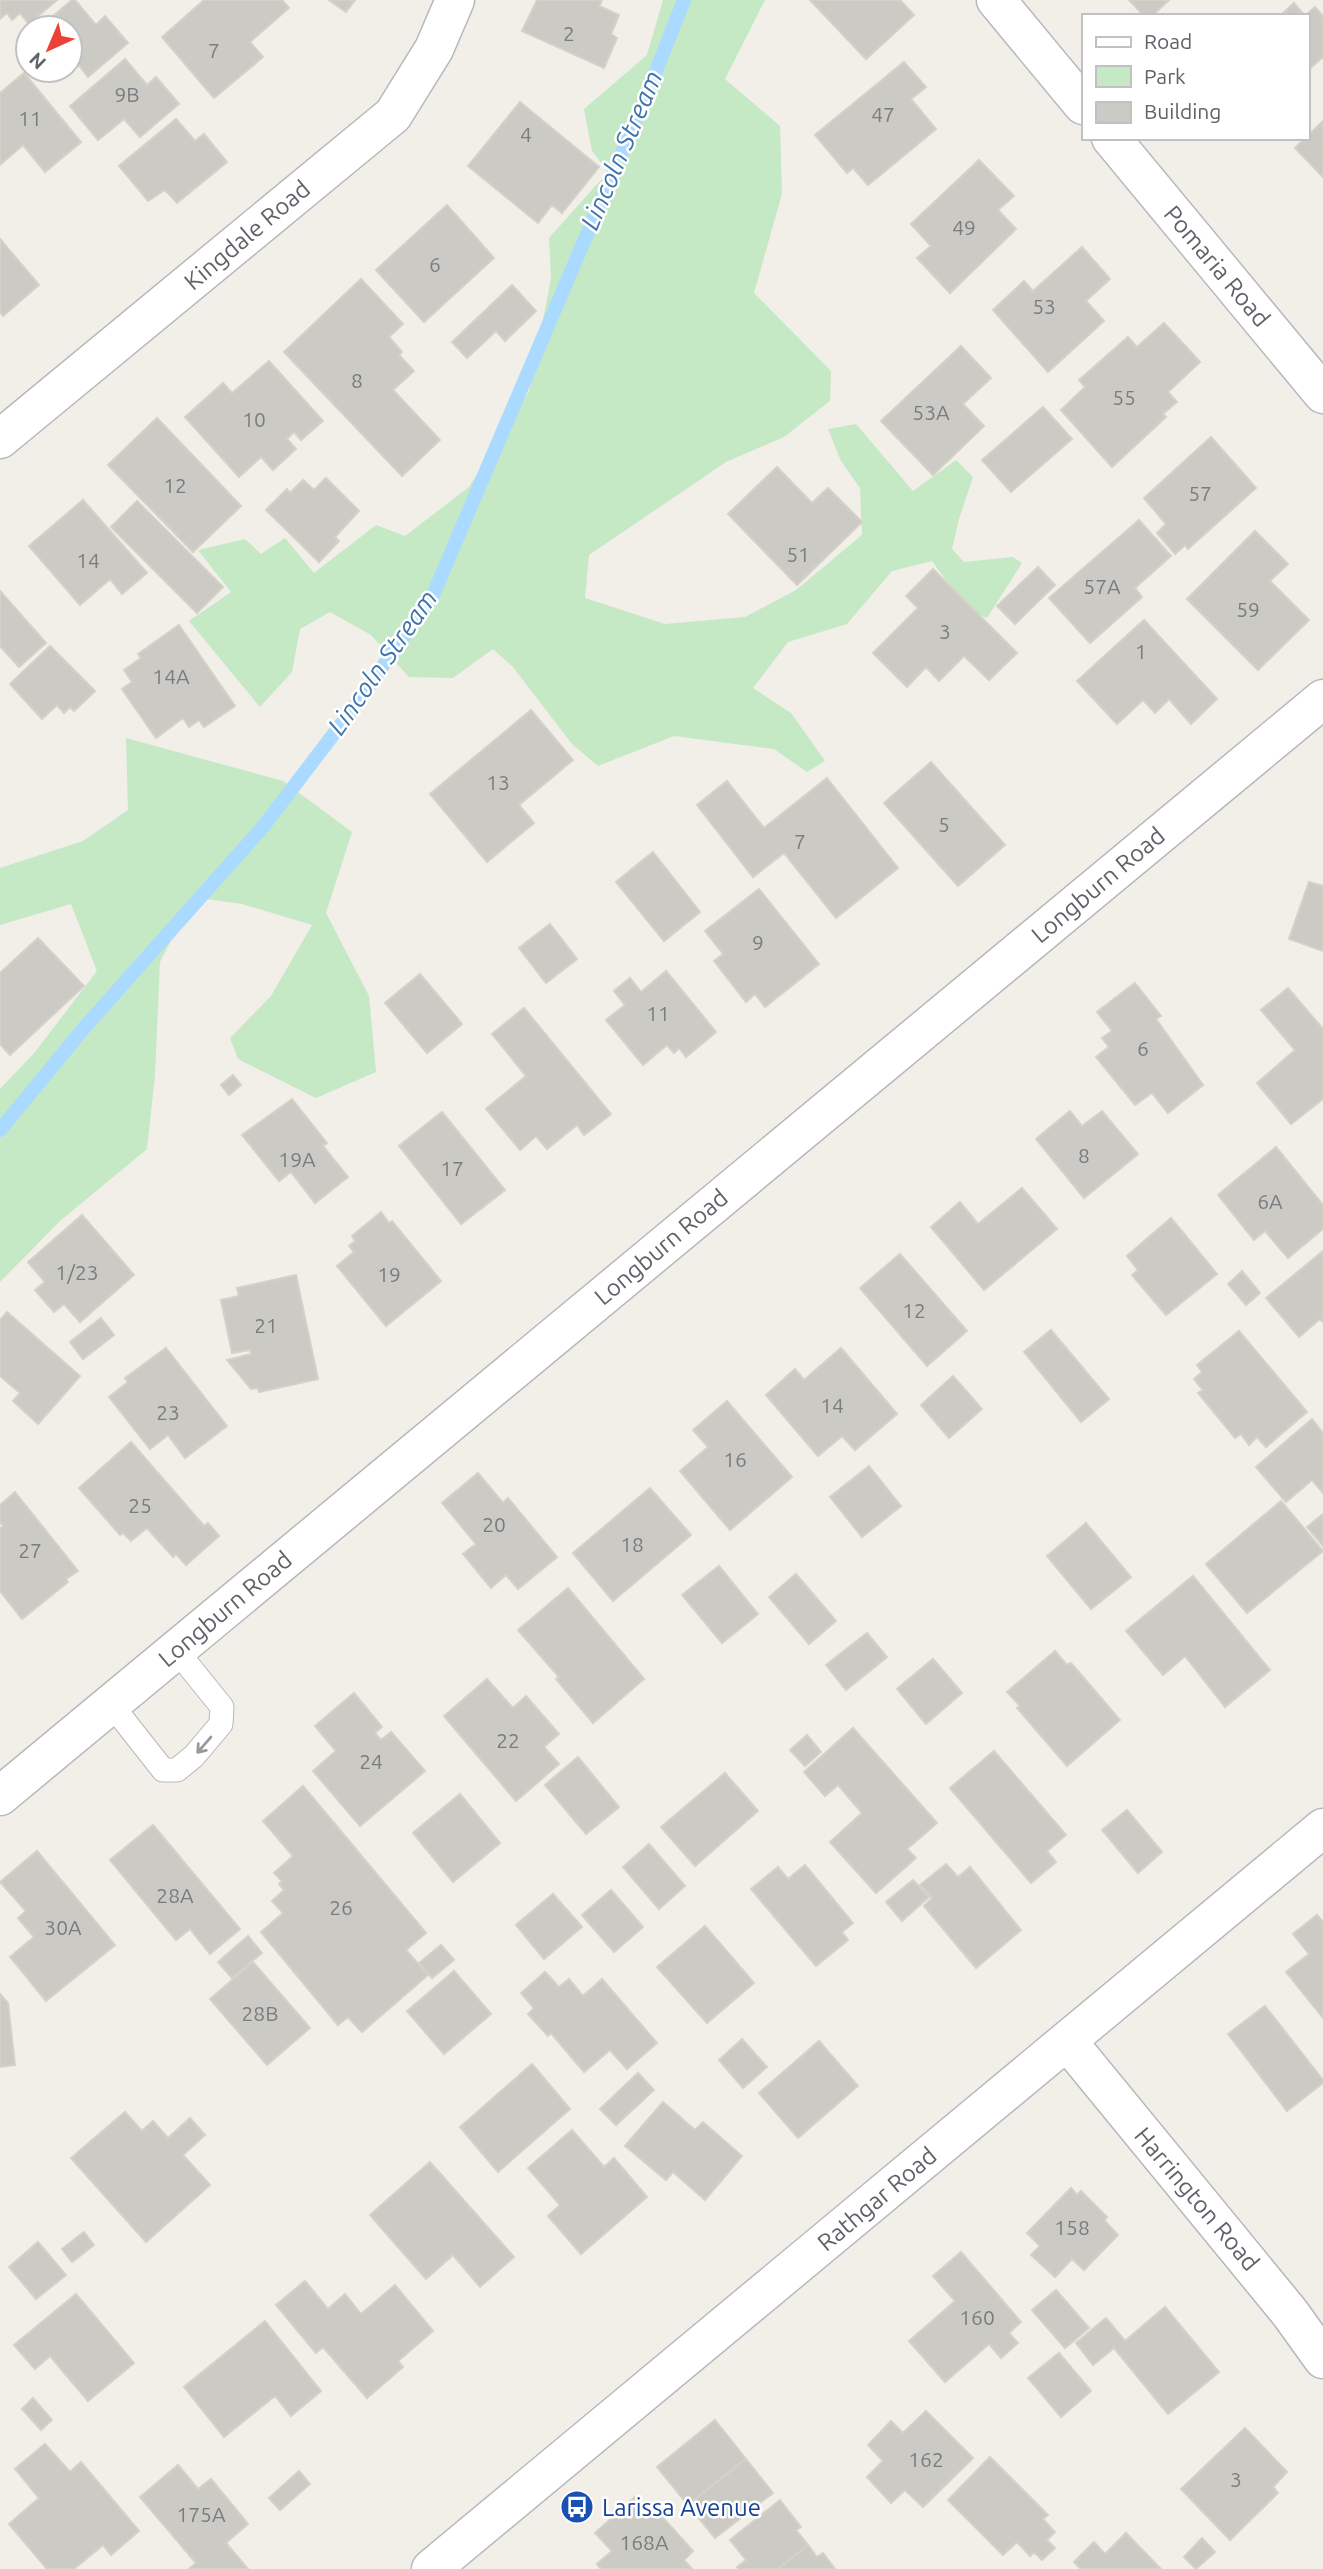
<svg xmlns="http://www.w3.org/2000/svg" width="1323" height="2569" font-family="Ubuntu,sans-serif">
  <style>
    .green { fill: #c5e8c5 }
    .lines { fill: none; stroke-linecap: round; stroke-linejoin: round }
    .stream { stroke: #aadaff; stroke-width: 14 }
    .building { fill: #cccac5; stroke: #d6d1c6; stroke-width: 2 }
    .service-casing { stroke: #b5b8bc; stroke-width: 25 }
    .minor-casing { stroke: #b5b8bc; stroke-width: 41 }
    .secondary-casing { stroke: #b6babf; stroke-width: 41 }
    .service { stroke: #fff; stroke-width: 23 }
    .minor { stroke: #fff; stroke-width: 38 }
    .secondary { stroke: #fff; stroke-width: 38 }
    .oneway { stroke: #979a9d }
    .labels { text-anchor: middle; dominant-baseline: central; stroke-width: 5; stroke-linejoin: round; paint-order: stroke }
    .number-label { font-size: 21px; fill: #7a7d7f }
    .street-label { font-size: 24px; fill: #5f6368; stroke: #fff }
    .transit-label { font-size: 24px; fill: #164399; stroke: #fff; text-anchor: start }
    .water-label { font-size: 26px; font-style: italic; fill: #4174aa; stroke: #fff }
  </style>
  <rect width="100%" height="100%" fill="#f1efe8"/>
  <g class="green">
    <polygon points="663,0 765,0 725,79 780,126 782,194 754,293 831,371 830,401 784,437 726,462 589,555 585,598 665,624 745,617 796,590 862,535 860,488 841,461 828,429 856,424 913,491 956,460 973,477 959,519 952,549 964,562 1013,557 1022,563 987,618 967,609 932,561 892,571 847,624 788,642 753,688 791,713 825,761 807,772 774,749 674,736 598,766 572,744 513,667 493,649 453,678 409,677 371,635 330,612 300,629 292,672 260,707 189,621 231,592 198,550 245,539 261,554 285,538 314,573 376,525 405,536 469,487 529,391 551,279 549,238 608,172 592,151 584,109 647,55"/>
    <polygon points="126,738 283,781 352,832 326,913 369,996 376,1072 316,1098 238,1059 230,1038 271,996 312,925 242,904 193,897 160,962 155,1075 147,1149 60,1221 0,1282 0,1089 35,1052 97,971 71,904 0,925 0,868 83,841 128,810"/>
  </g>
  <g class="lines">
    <polyline class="stream" points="0,1130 84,1028 262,828 349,714 433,595 649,89 684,0"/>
  </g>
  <g class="building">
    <polygon points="0,0 57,0 29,24 20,13 12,20 7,13 1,18"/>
    <polygon points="72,0 75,0 96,25 105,16 128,43 88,77 73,58 70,61 70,28 39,28"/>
    <polygon points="204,0 282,0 289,8 250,42 263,57 214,98 162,37"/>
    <polygon points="329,0 355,0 346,12"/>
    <polygon points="537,0 602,0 599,6 619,15 611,34 617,38 604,68 522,31"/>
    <polygon points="810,0 900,0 914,15 866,59"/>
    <polygon points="1129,0 1169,0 1152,16 1144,16"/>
    <polygon points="1294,3 1305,16 1280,16"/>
    <polygon points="1315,7 1323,16 1323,57 1307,71 1305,16"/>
    <polygon points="125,59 147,85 156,77 179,104 140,137 124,119 98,140 70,106"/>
    <polygon points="904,62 926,87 911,99 936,129 868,185 853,168 847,173 815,135"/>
    <polygon points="24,73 81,142 45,172 23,145 0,165 0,93"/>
    <polygon points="520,102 599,167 562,213 552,205 538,223 468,166"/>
    <polygon points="176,119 195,141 204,134 227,162 177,203 165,190 148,201 119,166"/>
    <polygon points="1323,121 1323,177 1295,148"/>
    <polygon points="979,160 1014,196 998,210 1016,229 950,293 917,258 931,246 911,224"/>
    <polygon points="447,205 494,258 424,322 376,270"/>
    <polygon points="0,239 39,285 3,316 0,312"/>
    <polygon points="1082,247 1110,279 1086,301 1104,321 1048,372 993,310 1024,281 1033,291"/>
    <polygon points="361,279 403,324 389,337 402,352 399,355 414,371 393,390 440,440 402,476 284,352"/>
    <polygon points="512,285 536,311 505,341 496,331 467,358 452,342"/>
    <polygon points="1164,323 1200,362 1168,392 1177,402 1163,414 1166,417 1112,467 1061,410 1085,387 1079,380 1128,337 1137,347"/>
    <polygon points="961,346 991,378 963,404 984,426 933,475 881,421"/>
    <polygon points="269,361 323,421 301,440 294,432 287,439 296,449 273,470 261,457 239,477 185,417 223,383 232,393"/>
    <polygon points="1043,407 1072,439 1011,492 982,460"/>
    <polygon points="157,418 241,506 193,552 108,465"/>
    <polygon points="1211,437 1256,488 1188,549 1185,545 1175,554 1157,533 1166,524 1144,498"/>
    <polygon points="777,467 812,503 828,488 862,522 797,585 728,514"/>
    <polygon points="326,478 359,511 335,537 339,541 319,562 266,510 287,489 290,493 303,480 314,490"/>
    <polygon points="83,500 147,573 122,594 110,579 80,605 29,546"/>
    <polygon points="137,501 223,587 197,613 111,527"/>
    <polygon points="1139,520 1171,556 1135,588 1142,597 1090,643 1049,598"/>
    <polygon points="1255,531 1288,564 1270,581 1309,620 1258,670 1187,599"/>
    <polygon points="1038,567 1055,585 1015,624 997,606"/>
    <polygon points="933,569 1017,653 989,680 964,656 939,681 926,667 907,687 873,653 918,608 906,596"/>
    <polygon points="0,591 46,643 19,667 0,646"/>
    <polygon points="1144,620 1217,699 1191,724 1169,699 1155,713 1143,700 1117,724 1077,681"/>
    <polygon points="179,625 235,706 204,727 199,720 189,727 183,718 156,738 122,689 132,682 124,670 141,658 138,654"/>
    <polygon points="50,646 95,691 74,711 70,707 64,713 57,705 42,719 10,684"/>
    <polygon points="531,710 573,760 519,805 534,823 487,862 430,794"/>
    <polygon points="931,762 1005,845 958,886 884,803"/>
    <polygon points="827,778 898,868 836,918 784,853 753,877 697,805 727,781 764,828"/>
    <polygon points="653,852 700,912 664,941 616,882"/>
    <polygon points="1309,882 1323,886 1323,951 1289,939"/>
    <polygon points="759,889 819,964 765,1007 755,994 746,1002 714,961 723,954 705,931"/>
    <polygon points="550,924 577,959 546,983 519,948"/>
    <polygon points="38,938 84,986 10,1055 0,1044 0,973"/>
    <polygon points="666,971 716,1032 686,1057 679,1048 674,1053 667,1045 643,1065 606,1020 625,1005 614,991 630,978 641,992"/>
    <polygon points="420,974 462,1024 427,1053 385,1003"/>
    <polygon points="1135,983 1161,1016 1156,1019 1203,1085 1168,1113 1152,1093 1135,1105 1096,1057 1109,1047 1102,1038 1112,1031 1097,1012"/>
    <polygon points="1288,988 1323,1029 1323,1099 1291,1124 1257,1083 1295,1050 1261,1010"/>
    <polygon points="524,1008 611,1114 584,1135 577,1125 547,1149 536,1136 520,1150 486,1109 526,1076 492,1034"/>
    <polygon points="233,1075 241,1085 229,1095 221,1085"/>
    <polygon points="292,1099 327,1143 323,1146 348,1177 315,1203 291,1172 279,1181 242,1135"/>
    <polygon points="1070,1111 1082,1126 1102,1111 1138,1154 1084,1198 1036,1139"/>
    <polygon points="442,1112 505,1190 461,1224 399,1146"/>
    <polygon points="1276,1147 1323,1205 1323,1229 1288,1258 1265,1231 1254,1240 1218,1195"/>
    <polygon points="1022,1188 1057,1229 984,1290 931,1227 960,1202 978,1224"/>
    <polygon points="381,1212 389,1223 392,1221 441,1281 386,1326 337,1266 354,1252 349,1246 355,1241 352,1236"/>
    <polygon points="82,1215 134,1275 80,1322 64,1304 54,1312 35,1290 45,1282 28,1262"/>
    <polygon points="1171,1218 1217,1274 1166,1315 1132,1275 1138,1270 1127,1256"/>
    <polygon points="1323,1251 1323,1322 1320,1319 1299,1337 1266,1298"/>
    <polygon points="900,1254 967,1331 927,1366 860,1288"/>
    <polygon points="1242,1271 1260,1293 1246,1305 1228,1284"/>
    <polygon points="296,1275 318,1379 259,1392 258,1388 251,1389 227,1360 251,1354 250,1350 232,1353 221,1300 239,1296 237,1288"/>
    <polygon points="7,1312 80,1376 38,1424 13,1401 20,1393 0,1376 0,1320"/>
    <polygon points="101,1318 114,1335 83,1359 70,1342"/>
    <polygon points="1051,1330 1109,1399 1081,1422 1024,1352"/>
    <polygon points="1239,1331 1307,1412 1266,1447 1257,1437 1249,1445 1241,1434 1235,1438 1198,1393 1203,1390 1194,1379 1202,1372 1197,1365"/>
    <polygon points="166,1348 227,1426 185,1458 168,1435 150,1449 109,1397 128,1382 125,1378"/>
    <polygon points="841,1348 897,1414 855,1450 842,1436 818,1456 766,1395 795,1369 804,1380"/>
    <polygon points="953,1376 982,1409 949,1438 921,1405"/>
    <polygon points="727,1401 792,1477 730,1530 680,1471 708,1447 693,1430"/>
    <polygon points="1312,1419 1323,1433 1323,1493 1312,1480 1286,1502 1256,1467"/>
    <polygon points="131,1442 204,1526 208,1523 219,1536 186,1565 176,1554 173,1557 147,1528 131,1541 123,1533 120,1535 79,1488"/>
    <polygon points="869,1466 901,1506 862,1537 830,1497"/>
    <polygon points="478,1473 503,1503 508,1498 557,1557 518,1589 506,1575 491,1588 463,1554 476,1544 442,1503"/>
    <polygon points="650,1488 691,1535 613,1601 573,1553"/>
    <polygon points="15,1492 78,1571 66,1579 68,1582 22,1619 0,1591 0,1529 3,1526 0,1522 0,1505"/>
    <polygon points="1281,1501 1323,1551 1247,1613 1206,1564"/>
    <polygon points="1323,1514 1323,1546 1307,1527"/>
    <polygon points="1086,1523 1131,1577 1091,1609 1047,1556"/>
    <polygon points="719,1566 758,1614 722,1643 682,1595"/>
    <polygon points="796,1574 836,1621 809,1644 769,1597"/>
    <polygon points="1193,1576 1270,1670 1225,1707 1185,1656 1163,1675 1126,1631"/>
    <polygon points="568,1588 644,1679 593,1723 556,1679 559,1677 518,1630"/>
    <polygon points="867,1633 887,1657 846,1690 826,1665"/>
    <polygon points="1055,1651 1067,1665 1071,1663 1120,1720 1067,1766 1017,1708 1020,1706 1007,1692"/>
    <polygon points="933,1659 962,1693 926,1724 897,1689"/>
    <polygon points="487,1679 513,1708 526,1696 559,1734 544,1747 559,1764 516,1801 444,1716"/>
    <polygon points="354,1693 382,1727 375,1733 381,1740 391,1732 425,1771 360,1826 313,1771 336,1751 315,1726"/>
    <polygon points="853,1728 937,1823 907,1849 916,1858 876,1893 830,1842 862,1813 838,1785 825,1796 804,1772"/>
    <polygon points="807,1735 821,1752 805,1766 790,1750"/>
    <polygon points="994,1751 1066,1835 1047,1851 1056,1862 1031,1883 950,1788"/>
    <polygon points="578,1757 619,1807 586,1834 545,1785"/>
    <polygon points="725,1773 758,1811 695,1866 661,1827"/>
    <polygon points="303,1786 426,1933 406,1950 428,1975 362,2032 348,2017 338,2025 261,1932 283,1913 272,1901 284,1890 279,1884 282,1881 274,1873 293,1856 263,1821"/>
    <polygon points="460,1794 500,1843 453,1882 413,1833"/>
    <polygon points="1127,1810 1162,1852 1138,1873 1102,1830"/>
    <polygon points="153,1825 240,1929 210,1954 190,1929 176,1940 110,1860"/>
    <polygon points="649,1844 685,1886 659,1909 623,1867"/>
    <polygon points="37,1851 115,1945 46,2001 10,1957 34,1937 18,1918 26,1911 0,1882"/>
    <polygon points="946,1864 958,1877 970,1867 1021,1930 976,1968 924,1906 932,1898 920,1885"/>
    <polygon points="805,1865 853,1923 842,1932 848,1940 816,1966 751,1889 778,1867 788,1879"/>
    <polygon points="913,1880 929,1897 902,1921 886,1902"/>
    <polygon points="611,1890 643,1927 614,1952 582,1915"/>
    <polygon points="553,1894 582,1927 544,1959 516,1925"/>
    <polygon points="1317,1915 1323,1922 1323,2018 1286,1972 1309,1954 1293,1934"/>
    <polygon points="705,1926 754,1983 707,2023 657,1967"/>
    <polygon points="248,1936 262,1953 232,1978 218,1962"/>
    <polygon points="441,1945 454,1960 432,1978 419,1963"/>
    <polygon points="253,1962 310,2028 267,2065 210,1999"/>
    <polygon points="454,1971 491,2014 444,2054 407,2011"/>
    <polygon points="545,1972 559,1987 569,1979 583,1996 602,1979 657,2043 627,2069 610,2050 584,2072 551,2033 548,2036 528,2014 534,2008 521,1993"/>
    <polygon points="0,1994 8,2003 15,2065 0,2067"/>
    <polygon points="1265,2006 1323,2080 1323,2083 1287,2111 1228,2034"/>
    <polygon points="742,2039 767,2067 743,2088 719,2060"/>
    <polygon points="819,2041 858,2086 798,2138 759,2093"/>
    <polygon points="532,2064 570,2109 498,2172 460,2127"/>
    <polygon points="638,2073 654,2090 616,2125 600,2109"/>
    <polygon points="663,2102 695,2130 703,2122 742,2156 705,2200 673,2172 666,2180 625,2146"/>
    <polygon points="125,2112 142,2131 153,2121 168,2138 190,2118 205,2135 183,2155 210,2185 146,2242 71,2158"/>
    <polygon points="572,2130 604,2167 614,2158 647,2197 581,2254 548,2216 560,2205 528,2168"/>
    <polygon points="430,2162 514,2257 480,2287 453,2255 426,2279 370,2215"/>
    <polygon points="1071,2188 1077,2195 1081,2191 1107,2217 1104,2220 1118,2235 1084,2270 1072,2259 1055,2277 1031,2255 1040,2246 1027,2233"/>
    <polygon points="84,2232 94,2245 72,2262 62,2249"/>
    <polygon points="38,2242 66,2275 36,2299 9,2267"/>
    <polygon points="961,2252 1021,2322 1009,2333 1018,2343 1001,2358 989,2344 945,2382 909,2341 955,2301 933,2276"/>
    <polygon points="305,2281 328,2309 345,2294 361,2314 395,2285 433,2331 398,2361 403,2367 367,2398 323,2347 316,2353 276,2305"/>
    <polygon points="1056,2290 1089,2328 1065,2348 1032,2310"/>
    <polygon points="76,2294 134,2363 88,2401 50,2356 35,2369 14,2345"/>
    <polygon points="1165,2307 1219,2372 1168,2414 1114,2348 1093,2365 1076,2343 1106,2318 1125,2341"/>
    <polygon points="265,2321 321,2391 291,2416 275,2396 224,2437 184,2387"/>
    <polygon points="1059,2353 1091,2391 1061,2417 1028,2378"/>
    <polygon points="33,2398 52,2420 41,2430 22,2409"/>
    <polygon points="926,2411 973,2458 923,2507 905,2490 891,2503 867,2477 883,2461 868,2445 891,2421 903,2433"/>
    <polygon points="715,2420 746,2459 688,2505 657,2467"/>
    <polygon points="1245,2428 1287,2472 1273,2487 1278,2493 1230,2540 1181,2489"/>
    <polygon points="45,2444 70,2472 81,2462 139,2531 111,2555 103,2545 74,2569 47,2569 9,2524 39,2498 15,2469"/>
    <polygon points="990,2457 1048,2515 1043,2519 1055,2532 1047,2540 1055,2548 1042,2560 1034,2552 1030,2556 1017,2542 1003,2555 948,2500"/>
    <polygon points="746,2459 773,2493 715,2538 688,2505"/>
    <polygon points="178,2465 198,2489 211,2479 248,2524 226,2543 248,2569 189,2569 196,2563 140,2497"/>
    <polygon points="299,2471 310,2484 280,2510 269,2498"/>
    <polygon points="635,2497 653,2516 658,2512 693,2551 684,2560 692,2569 601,2569 597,2564 612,2551 595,2533"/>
    <polygon points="780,2500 801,2527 796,2530 808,2545 778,2569 739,2569 737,2567 746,2560 730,2540"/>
    <polygon points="1126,2533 1161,2569 1081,2569 1074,2562 1094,2542 1105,2554"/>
    <polygon points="1202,2538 1215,2552 1196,2569 1184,2557"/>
    <polygon points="808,2545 817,2557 823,2553 835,2569 778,2569"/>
  </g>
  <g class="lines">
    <defs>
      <polyline id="service" points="111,1704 163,1770 177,1770 194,1756 221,1724 222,1707 176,1650"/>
      <g id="minor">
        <polyline points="0,439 393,115 434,49 455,0"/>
        <polyline points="0,1796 1323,699"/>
        <polyline points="1067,2041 1290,2313 1323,2359"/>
      </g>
      <g id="secondary">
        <polyline points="996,0 1083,105"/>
        <polyline points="1111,138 1323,394"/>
        <polyline points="431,2569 1323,1828"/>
      </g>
    </defs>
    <use href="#service" class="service-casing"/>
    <use href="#minor" class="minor-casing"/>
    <use href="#secondary" class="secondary-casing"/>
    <use href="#service" class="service"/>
    <use href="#minor" class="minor"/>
    <use href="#secondary" class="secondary"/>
  </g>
  <defs><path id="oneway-shaft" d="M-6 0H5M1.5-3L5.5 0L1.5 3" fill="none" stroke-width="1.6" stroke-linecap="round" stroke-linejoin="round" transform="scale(1.75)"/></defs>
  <use class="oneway" href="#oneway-shaft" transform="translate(204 1745) rotate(131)"/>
  <defs>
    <symbol id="bus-disc" viewBox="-11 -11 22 22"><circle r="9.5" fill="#1a4fb4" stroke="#fff"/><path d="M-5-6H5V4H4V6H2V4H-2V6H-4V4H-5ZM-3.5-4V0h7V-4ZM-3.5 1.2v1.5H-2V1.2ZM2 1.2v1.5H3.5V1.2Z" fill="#fff"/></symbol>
  </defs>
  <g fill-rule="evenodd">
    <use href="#bus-disc" x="558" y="2488" width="38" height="38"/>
  </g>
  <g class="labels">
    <g class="number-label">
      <text x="569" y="33">2</text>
      <text x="214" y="50">7</text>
      <text x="127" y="94">9B</text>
      <text x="883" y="114">47</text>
      <text x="30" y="118">11</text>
      <text x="526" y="134">4</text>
      <text x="964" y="227">49</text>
      <text x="435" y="264">6</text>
      <text x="1044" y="306">53</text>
      <text x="357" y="380">8</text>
      <text x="1124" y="397">55</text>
      <text x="931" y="412">53A</text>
      <text x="254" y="419">10</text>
      <text x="175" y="485">12</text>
      <text x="1200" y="493">57</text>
      <text x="798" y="554">51</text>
      <text x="88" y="560">14</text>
      <text x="1102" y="586">57A</text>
      <text x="1248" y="609">59</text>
      <text x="945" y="631">3</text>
      <text x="1141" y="651">1</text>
      <text x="171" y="676">14A</text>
      <text x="498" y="782">13</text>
      <text x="944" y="824">5</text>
      <text x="800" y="841">7</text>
      <text x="758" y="942">9</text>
      <text x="658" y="1013">11</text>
      <text x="1143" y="1048">6</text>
      <text x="1084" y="1155">8</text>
      <text x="297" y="1159">19A</text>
      <text x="452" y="1168">17</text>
      <text x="1270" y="1201">6A</text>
      <text x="77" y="1272">1/23</text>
      <text x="389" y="1274">19</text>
      <text x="914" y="1310">12</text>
      <text x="266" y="1325">21</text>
      <text x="832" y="1405">14</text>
      <text x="168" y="1412">23</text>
      <text x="735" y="1459">16</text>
      <text x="140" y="1505">25</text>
      <text x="494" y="1524">20</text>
      <text x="632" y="1544">18</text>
      <text x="30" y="1550">27</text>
      <text x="508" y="1740">22</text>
      <text x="371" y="1761">24</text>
      <text x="175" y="1895">28A</text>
      <text x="341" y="1907">26</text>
      <text x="63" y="1927">30A</text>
      <text x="260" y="2013">28B</text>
      <text x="1072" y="2227">158</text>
      <text x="977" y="2317">160</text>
      <text x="926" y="2459">162</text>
      <text x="1236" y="2479">3</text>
      <text x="201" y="2514">175A</text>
      <text x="644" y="2542">168A</text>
    </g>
    <g class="street-label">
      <text transform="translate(247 235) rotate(-40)">Kingdale Road</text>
      <text transform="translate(1217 266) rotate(50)">Pomaria Road</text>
      <text transform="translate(1098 885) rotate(-40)">Longburn Road</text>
      <text transform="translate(661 1247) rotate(-40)">Longburn Road</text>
      <text transform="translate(225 1609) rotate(-40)">Longburn Road</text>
      <text transform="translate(877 2199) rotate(-40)">Rathgar Road</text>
      <text transform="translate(1197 2199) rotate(50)">Harrington Road</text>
    </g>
    <g class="transit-label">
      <text x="602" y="2507">Larissa Avenue</text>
    </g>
    <g class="water-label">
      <text transform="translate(621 150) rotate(-67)">Lincoln Stream</text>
      <text transform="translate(382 662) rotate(-55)">Lincoln Stream</text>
    </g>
  </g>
  <rect x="1082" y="14" width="228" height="126" fill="#ffffff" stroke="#bfc1c3" stroke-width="2"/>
  <rect x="1096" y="37" width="35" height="10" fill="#ffffff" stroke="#bfc1c3" stroke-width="2"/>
  <text x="1144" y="49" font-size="21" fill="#5f6368">Road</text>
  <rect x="1096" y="66" width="35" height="21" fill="#c5e8c5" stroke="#bfc1c3" stroke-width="2"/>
  <text x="1144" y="84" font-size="21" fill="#5f6368">Park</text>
  <rect x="1096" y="102" width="35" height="21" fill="#cccac5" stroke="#bfc1c3" stroke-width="2"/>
  <text x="1144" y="119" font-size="21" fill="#5f6368">Building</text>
  <g transform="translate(49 49) rotate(224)"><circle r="33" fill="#ffffff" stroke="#bfc1c3" stroke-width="2"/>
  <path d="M0-5L12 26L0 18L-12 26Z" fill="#ea4335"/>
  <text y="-10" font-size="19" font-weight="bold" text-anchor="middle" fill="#5f6368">N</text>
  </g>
</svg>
